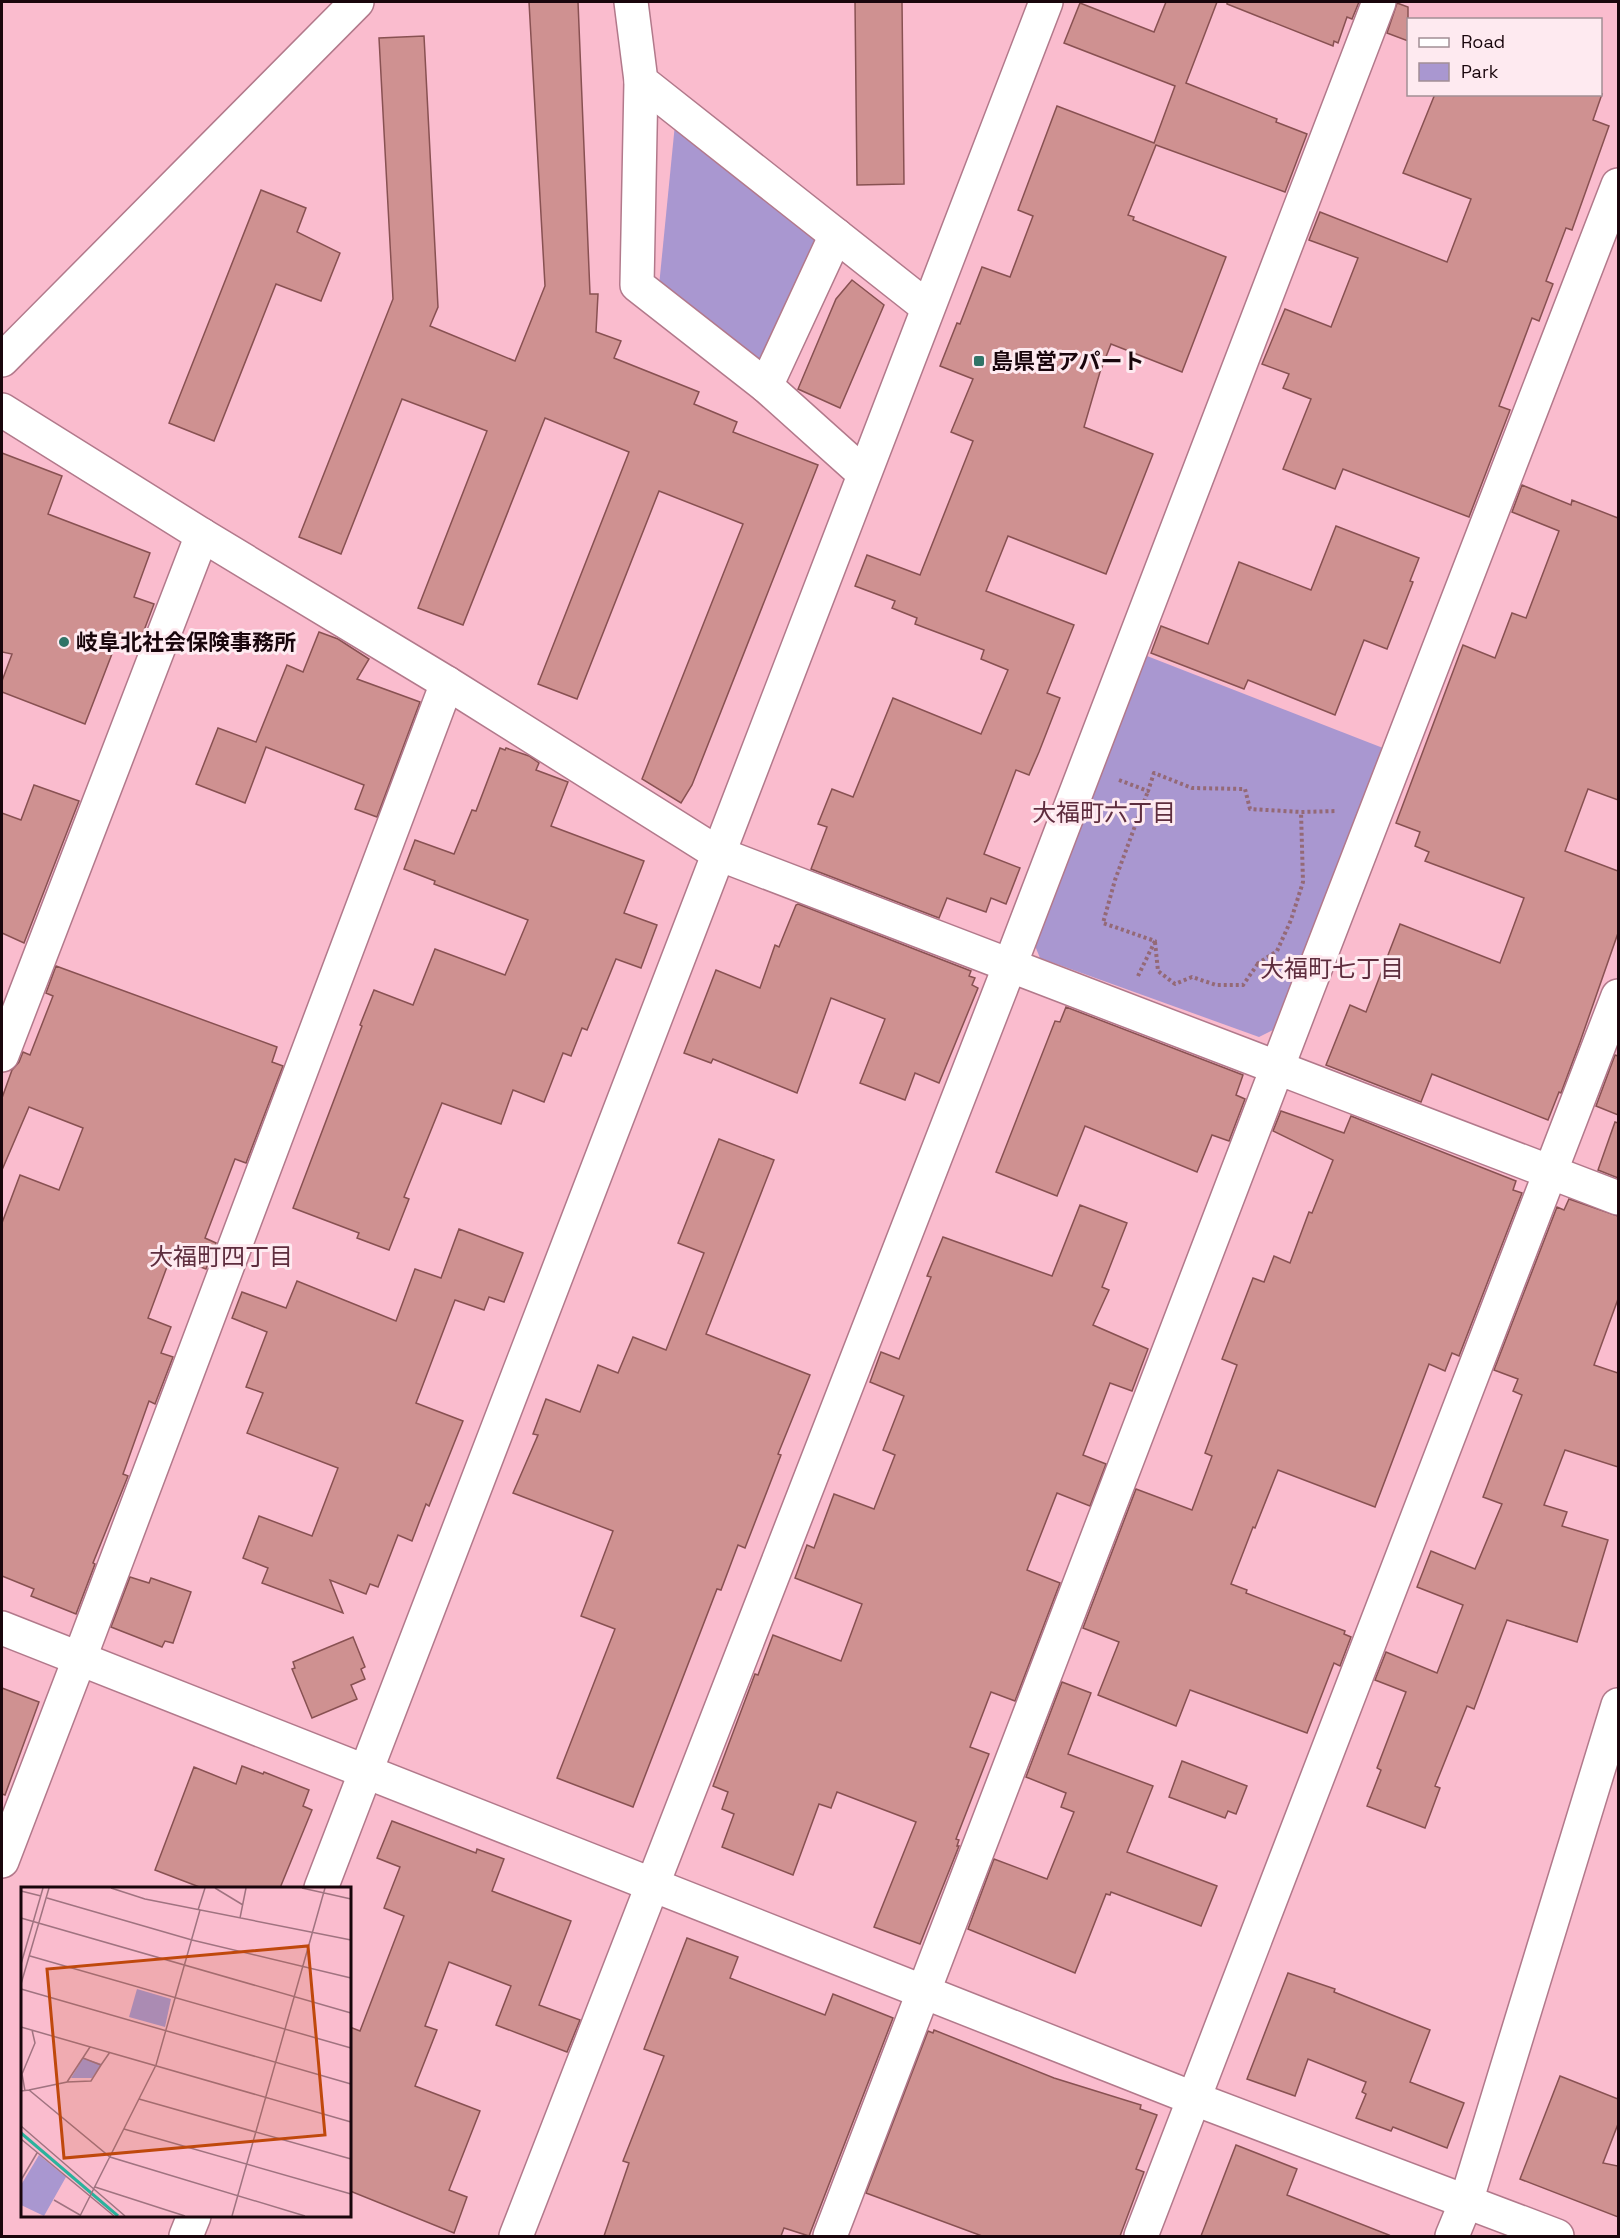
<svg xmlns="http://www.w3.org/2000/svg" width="1620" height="2238" font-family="'Space Grotesk','Noto Sans JP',sans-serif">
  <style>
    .green { fill: #a997d0 }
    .building { fill: #cf9191; stroke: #885152; stroke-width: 1.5 }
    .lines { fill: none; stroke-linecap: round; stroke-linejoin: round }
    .minor-casing { stroke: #b2798b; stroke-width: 36 }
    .path { stroke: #946976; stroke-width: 4; stroke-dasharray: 3 3; stroke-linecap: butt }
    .minor { stroke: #fff; stroke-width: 33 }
    .poi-dot { fill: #307467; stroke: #feeaf0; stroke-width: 2 }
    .labels { text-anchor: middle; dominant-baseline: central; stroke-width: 6; stroke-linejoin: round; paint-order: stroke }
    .poi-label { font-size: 22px; font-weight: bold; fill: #19060c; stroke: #feeaf0; text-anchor: start }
    .neighbourhood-label { font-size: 24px; fill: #5e2d3e; stroke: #feeaf0 }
    .inset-river { fill: none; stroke: #2bb29d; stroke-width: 3 }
    .inset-road { fill: none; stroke: #a07380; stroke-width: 1.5 }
    .view { fill: #bf480c; fill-opacity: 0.15; stroke: #bf480c; stroke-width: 3 }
    .inset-edge { fill: none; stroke: #19060c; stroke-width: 3 }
  </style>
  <rect width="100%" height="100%" fill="#fabcce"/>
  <g class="green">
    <polygon points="675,124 837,239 774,394 658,296"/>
    <polygon points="1147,656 1383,748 1273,1030 1259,1037 1040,958 1033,941"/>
  </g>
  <g class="building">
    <polygon points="529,2 578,2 590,294 598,294 596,332 621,341 614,358 699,392 694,404 737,422 733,432 818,465 692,785 681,803 642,779 743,524 659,491 577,699 538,684 629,452 545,418 463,625 418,608 487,431 402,399 341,554 299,537 393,299 379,38 424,36 438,307 430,326 515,361 545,286"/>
    <polygon points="855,2 902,2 904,184 857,185"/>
    <polygon points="1166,2 1217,2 1186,83 1277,119 1276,122 1307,134 1285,192 1156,145 1128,215 1134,217 1133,220 1226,257 1182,372 1111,344 1100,372 1084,427 1153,454 1106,574 1008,536 986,591 1074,625 1047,693 1060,698 1039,752 1029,775 1016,770 984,854 1020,868 1006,904 991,898 986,912 947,898 939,918 811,869 827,827 818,824 832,789 853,797 893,698 981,734 1008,670 981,659 984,650 915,624 917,618 892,608 895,601 855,586 867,555 920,575 973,441 951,432 973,379 940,366 957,323 960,324 982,267 1010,277 1033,216 1018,210 1057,106 1154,143 1175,86 1064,43 1080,3 1154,32"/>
    <polygon points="1227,2 1359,2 1352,19 1347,17 1338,43 1334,41 1333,46 1227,4"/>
    <polygon points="1397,3 1408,7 1408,41 1387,33"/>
    <polygon points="1435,94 1602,94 1593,120 1609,126 1572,230 1566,228 1546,281 1553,284 1539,321 1532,318 1499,406 1510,410 1469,517 1343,469 1335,489 1283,469 1311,399 1283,388 1289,374 1262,364 1285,309 1331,327 1358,258 1309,240 1320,212 1447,262 1471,199 1403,173"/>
    <polygon points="261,190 306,208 297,232 340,253 321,301 276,284 214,441 169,423"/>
    <polygon points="852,280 884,305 840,408 798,389 836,299"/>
    <polygon points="2,453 62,476 48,514 150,553 134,597 154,604 140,641 120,633 85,724 2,692 2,681 12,654 2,652"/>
    <polygon points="1522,485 1571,505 1572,500 1618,518 1618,800 1588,789 1565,851 1618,871 1618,933 1580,1042 1561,1093 1559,1092 1548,1120 1432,1074 1421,1102 1326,1065 1350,1005 1366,1012 1400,924 1500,963 1524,898 1425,861 1429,852 1415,846 1420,832 1396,823 1463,645 1495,658 1512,613 1526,618 1559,531 1512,512"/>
    <polygon points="1336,526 1419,558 1410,581 1413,582 1387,649 1364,640 1335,715 1248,680 1244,689 1151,653 1161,626 1208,644 1239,562 1311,590"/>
    <polygon points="319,632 338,639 369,659 357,679 420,702 377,817 355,809 364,785 266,747 245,803 196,784 218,728 256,742 287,665 303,672"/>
    <polygon points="500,748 505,750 506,748 529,756 539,763 536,770 568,782 551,826 644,861 624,913 657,925 641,968 616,959 587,1030 582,1028 571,1056 563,1053 544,1102 513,1090 501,1124 442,1103 404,1197 409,1199 389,1250 357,1238 359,1233 293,1208 362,1026 360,1025 374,990 413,1005 435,949 505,975 528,920 434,884 435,881 404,869 415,840 454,854 472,810 476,811"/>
    <polygon points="34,785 79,801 24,943 2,933 2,813 21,820"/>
    <polygon points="798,904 971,971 969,976 975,978 972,985 978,988 939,1083 915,1073 905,1100 860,1083 885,1019 831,998 797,1093 713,1059 711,1063 684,1053 716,970 760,988 775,945 779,947 796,905"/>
    <polygon points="56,966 277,1047 272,1062 283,1066 246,1163 235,1159 205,1238 216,1243 206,1269 171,1256 148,1318 171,1327 161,1353 173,1357 155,1404 149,1401 123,1474 128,1476 93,1563 95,1564 76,1614 31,1596 34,1589 2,1576 2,1223 20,1175 59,1190 83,1128 29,1107 2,1170 2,1098 12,1070 19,1062 23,1052 30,1055 53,996 46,993"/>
    <polygon points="1066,1007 1243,1075 1236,1095 1245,1099 1229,1141 1212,1135 1197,1172 1085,1126 1057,1196 996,1172 1055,1021 1060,1022"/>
    <polygon points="1615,1055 1618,1056 1618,1115 1596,1106"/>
    <polygon points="1281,1111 1344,1133 1351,1116 1516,1181 1513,1190 1522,1193 1459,1356 1452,1353 1445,1371 1429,1364 1375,1507 1278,1470 1255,1528 1253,1527 1231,1584 1247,1590 1246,1593 1345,1631 1344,1634 1351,1637 1340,1666 1334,1663 1307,1733 1190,1690 1176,1726 1098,1695 1119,1642 1083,1628 1136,1489 1192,1510 1212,1456 1205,1453 1237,1365 1222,1359 1253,1278 1264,1282 1274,1256 1290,1263 1309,1212 1312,1213 1333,1160 1273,1131"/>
    <polygon points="1615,1122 1618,1123 1618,1178 1598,1170"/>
    <polygon points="719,1139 774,1160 706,1334 810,1375 778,1454 781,1455 745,1548 738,1545 721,1590 717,1589 633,1807 557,1778 615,1629 581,1616 613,1531 513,1493 538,1435 533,1434 546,1399 580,1412 598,1365 618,1373 633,1337 666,1350 704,1253 678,1243"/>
    <polygon points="1569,1199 1618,1216 1618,1299 1594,1365 1618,1373 1618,1467 1565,1450 1544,1505 1567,1512 1562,1526 1608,1540 1577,1642 1507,1620 1474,1709 1467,1706 1435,1786 1440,1788 1425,1828 1367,1806 1381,1770 1377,1768 1406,1692 1375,1680 1386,1652 1437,1673 1463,1605 1417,1587 1431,1551 1475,1569 1502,1504 1483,1497 1522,1395 1513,1391 1518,1379 1494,1370 1557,1207 1564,1210"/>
    <polygon points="1080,1205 1127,1223 1102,1287 1109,1290 1093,1325 1148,1349 1132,1391 1110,1383 1083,1455 1106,1464 1090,1506 1057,1493 1027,1570 1060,1583 1015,1701 991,1692 970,1747 989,1754 956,1839 959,1840 957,1846 959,1846 920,1944 874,1927 916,1822 837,1792 831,1808 819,1804 793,1875 722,1847 734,1814 722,1809 728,1792 713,1786 755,1674 758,1675 773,1635 841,1661 862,1604 795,1578 807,1545 814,1548 834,1494 874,1509 895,1455 883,1450 904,1396 870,1382 881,1352 899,1359 931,1277 927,1276 943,1237 1052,1276"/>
    <polygon points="459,1229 523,1253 504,1302 489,1297 484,1310 455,1300 416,1403 463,1421 429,1506 426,1504 412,1541 398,1535 378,1587 370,1584 366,1594 330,1580 343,1613 262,1583 268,1568 243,1558 259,1516 312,1536 338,1468 247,1433 263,1393 246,1387 267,1332 232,1318 242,1292 286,1308 297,1281 396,1321 415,1269 441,1278"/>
    <polygon points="130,1577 149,1583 151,1578 191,1592 173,1643 165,1641 162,1647 111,1627"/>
    <polygon points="353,1637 365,1667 361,1669 365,1679 351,1685 357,1699 312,1718 292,1669 295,1668 293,1662"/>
    <polygon points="1062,1682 1091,1693 1068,1754 1153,1786 1127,1852 1217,1886 1201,1926 1111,1892 1110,1895 1106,1894 1075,1973 968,1929 994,1859 1047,1879 1074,1812 1061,1807 1066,1793 1026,1777"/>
    <polygon points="2,1688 39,1702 5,1795 2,1794"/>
    <polygon points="1182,1761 1247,1786 1236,1814 1228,1811 1225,1818 1169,1797"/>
    <polygon points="242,1766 263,1774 264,1772 309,1790 303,1806 312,1810 280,1888 202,1888 155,1870 194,1767 236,1784"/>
    <polygon points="392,1821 476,1853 477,1849 504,1859 492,1891 571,1921 539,2005 580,2020 567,2052 496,2025 511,1986 449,1962 425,2026 437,2030 415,2086 480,2111 449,2190 467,2197 454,2233 350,2191 350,2027 360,2031 404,1916 384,1908 400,1867 377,1858"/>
    <polygon points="687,1938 738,1957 730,1978 825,2015 833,1994 893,2018 809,2236 784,2228 781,2236 604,2236 629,2163 623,2161 664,2056 644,2049"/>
    <polygon points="1288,1973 1335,1989 1334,1992 1430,2030 1410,2082 1464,2103 1447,2148 1393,2127 1391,2131 1356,2118 1366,2094 1362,2092 1366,2082 1308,2059 1295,2096 1247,2079"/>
    <polygon points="934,2030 1054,2078 1141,2105 1140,2109 1157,2115 1136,2169 1144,2172 1120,2236 982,2236 866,2193 928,2031 933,2033"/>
    <polygon points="1560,2076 1618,2099 1618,2124 1603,2163 1618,2166 1618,2217 1520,2179"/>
    <polygon points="1236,2145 1297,2169 1287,2195 1389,2235 1388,2236 1201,2236"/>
  </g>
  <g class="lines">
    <defs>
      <g id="minor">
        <polyline points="631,2 641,81 927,307"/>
        <polyline points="641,81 637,285 766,386"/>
        <polyline points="836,235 766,386 863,473"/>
        <polyline points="2,360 357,2"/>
        <polyline points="2,410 202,535 447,683 719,854 1618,1198"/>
        <polyline points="2,1055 202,535"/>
        <polyline points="2,1628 1195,2099 1557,2236"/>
        <polyline points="2,1861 79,1660 447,683"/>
        <polyline points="321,1888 1046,2"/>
        <polyline points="186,2236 194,2216"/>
        <polyline points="516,2236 1010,965 1379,2"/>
        <polyline points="830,2236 1307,990 1618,185"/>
        <polyline points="1141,2236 1618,996"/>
        <polyline points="1452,2236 1466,2202 1618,1705"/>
      </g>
    </defs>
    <use href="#minor" class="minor-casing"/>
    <g class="path">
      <polyline points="1119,780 1148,791 1154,773 1192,788 1245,789 1250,809 1301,812 1337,811"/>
      <polyline points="1155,942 1158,971 1175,984 1192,977 1216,985 1243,985 1257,965 1277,970"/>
      <polyline points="1257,964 1277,951 1291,920 1303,882 1301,812"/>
      <polyline points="1138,976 1155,941 1103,923 1115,880 1148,791"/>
    </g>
    <use href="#minor" class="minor"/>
  </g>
  <g class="poi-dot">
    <rect x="973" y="355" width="12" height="12" rx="3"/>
    <circle cx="64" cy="642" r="6"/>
  </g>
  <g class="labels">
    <g class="poi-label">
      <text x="991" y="361">島県営アパート</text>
      <text x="76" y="642">岐阜北社会保険事務所</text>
    </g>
    <g class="neighbourhood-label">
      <text x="1104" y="812">大福町六丁目</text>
      <text x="1332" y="968">大福町七丁目</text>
      <text x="221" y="1256">大福町四丁目</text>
    </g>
  </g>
  <g transform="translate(21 1887)">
    <rect width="330" height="330" fill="#fabcce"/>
    <path d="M116 102 150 112 144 140 108 130ZM62 171 81 177 71 191H50ZM18 268 45 290 23 329 0 318V298Z" fill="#a997d0"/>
    <path class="inset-river" d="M0 246 97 329"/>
    <path class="inset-road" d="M90 1 124 12 330 53M194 1 222 18M281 1 330 12M0 4 20 9M26 11 171 53 330 91M177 23 184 1M0 31 330 126M219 31 225 1M9 69 330 161M0 77 22 1M0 97 28 1M0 102 330 197M0 140 330 235M62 171 80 178 89 165M46 195 70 194 80 178M8 203 46 195 69 160M0 204 8 203 89 270 284 329M4 204 1 187 14 156 11 143M118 212 330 272M0 239 104 329M103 242 330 307M0 252 93 329M0 293 16 266M74 300 164 329M33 313 59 328M59 329 135 178 179 23M211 329 304 1"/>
    <path class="view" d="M287 59 304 248 43 271 26 82Z"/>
    <rect width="330" height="330" class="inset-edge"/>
  </g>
  <rect width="1620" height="2238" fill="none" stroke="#19060c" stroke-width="6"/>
  <rect x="1407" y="18" width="195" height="78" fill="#feeaf0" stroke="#a28f95" stroke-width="1.5"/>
  <rect x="1419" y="38" width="30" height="9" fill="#ffffff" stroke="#a28f95" stroke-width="1.5"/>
  <text x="1461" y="48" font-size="18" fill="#19060c">Road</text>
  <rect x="1419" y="63" width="30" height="18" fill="#a997d0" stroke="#a28f95" stroke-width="1.5"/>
  <text x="1461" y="78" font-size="18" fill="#19060c">Park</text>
</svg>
